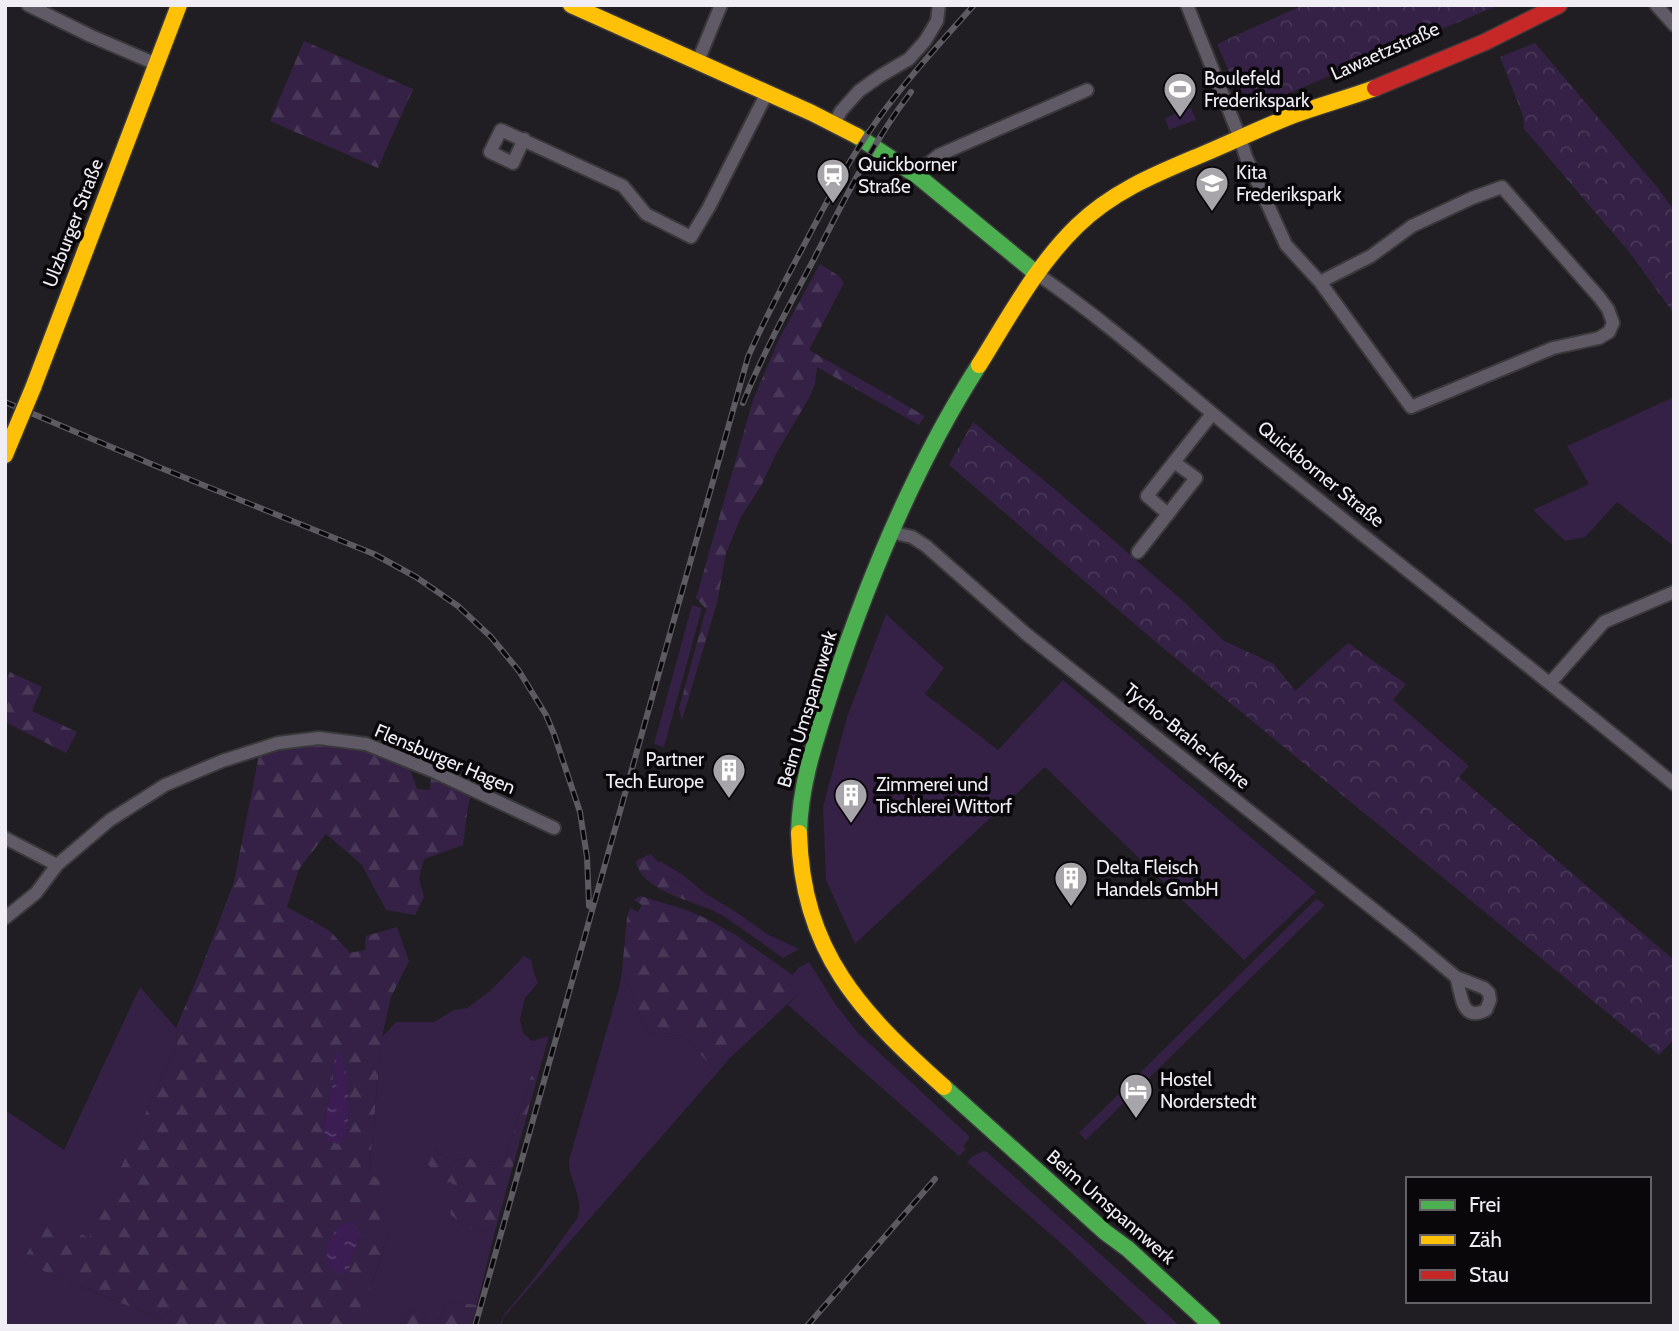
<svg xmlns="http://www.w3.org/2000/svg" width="1679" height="1331" font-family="Cabin,sans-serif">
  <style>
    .green { fill: #342145 }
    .forest { fill: url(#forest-firs); fill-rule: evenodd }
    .park { fill: url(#park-crowns) }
    .water { fill: url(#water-ripples) }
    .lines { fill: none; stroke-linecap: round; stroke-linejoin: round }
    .street-casing { stroke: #39383a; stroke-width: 16 }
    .fast-casing { stroke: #39383a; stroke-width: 19 }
    .slow-casing { stroke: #39383a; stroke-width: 19 }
    .jam-casing { stroke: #39383a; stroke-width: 19 }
    .street { stroke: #605a67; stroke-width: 12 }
    .fast { stroke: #4caf50; stroke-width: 16 }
    .slow { stroke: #ffc107; stroke-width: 16 }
    .jam { stroke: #c62828; stroke-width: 16 }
    .rail-casing { stroke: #5e5a62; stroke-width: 6 }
    .rail { stroke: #09070a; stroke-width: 3.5; stroke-dasharray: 10; stroke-linecap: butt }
    .slow-bridge-casing { stroke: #39383a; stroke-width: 19; stroke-linecap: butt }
    .slow-bridge { stroke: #ffc107; stroke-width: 16 }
    .labels { text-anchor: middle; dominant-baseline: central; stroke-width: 7; stroke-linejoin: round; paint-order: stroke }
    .street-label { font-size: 19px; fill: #f0eef4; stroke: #09070a }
    .poi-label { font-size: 19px; fill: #f0eef4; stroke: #09070a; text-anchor: start }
  </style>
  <defs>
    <pattern id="forest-firs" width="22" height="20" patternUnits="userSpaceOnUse" patternTransform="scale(1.75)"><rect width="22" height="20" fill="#342145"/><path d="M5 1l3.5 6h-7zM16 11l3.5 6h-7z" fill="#483757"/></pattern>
    <pattern id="park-crowns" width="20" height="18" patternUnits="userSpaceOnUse" patternTransform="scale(1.75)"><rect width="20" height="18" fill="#342145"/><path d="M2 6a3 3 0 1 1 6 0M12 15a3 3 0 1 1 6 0" fill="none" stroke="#483757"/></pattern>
    <pattern id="water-ripples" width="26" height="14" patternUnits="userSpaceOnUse" patternTransform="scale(1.75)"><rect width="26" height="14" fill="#3b1d54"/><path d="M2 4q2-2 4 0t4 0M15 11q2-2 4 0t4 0" fill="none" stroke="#583e6d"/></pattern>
  </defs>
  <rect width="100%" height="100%" fill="#201e22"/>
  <g class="green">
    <polygon points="1191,108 1196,120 1169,130 1165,118"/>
    <polygon points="1674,397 1674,546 1617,502 1585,537 1565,541 1533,510 1589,484 1567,446"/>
    <polygon points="692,605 702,608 664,747 654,744"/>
    <polygon points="886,614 944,668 925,694 998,750 1063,680 1316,892 1244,960 1045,767 855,944 826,880 823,807 847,717"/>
    <polygon points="651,854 658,862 660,861 683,875 706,894 736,912 767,934 799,949 783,958 725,917 712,910 713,904 652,867 648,855"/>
    <polygon points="1316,899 1325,905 1086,1140 1079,1133"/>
    <polygon points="524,956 531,960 534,973 538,983 525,998 520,1019 523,1033 532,1041 549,1036 538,1075 531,1076 504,1163 490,1165 468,1158 455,1161 433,1150 450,1182 457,1187 450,1214 466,1228 495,1231 477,1305 447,1301 442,1317 429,1323 418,1307 406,1315 404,1326 359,1326 356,1316 374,1278 389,1231 369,1174 382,1037 396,1022 434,1022 454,1010 467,1008 489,992"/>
    <polygon points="809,962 836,1005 858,1033 969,1136 969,1139 963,1146 966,1149 959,1156 788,1005 796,996 807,996 787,971 793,975 798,968"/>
    <path d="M622 971 647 1030 660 1037 683 1035 713 1068 731 1057 503 1318 501 1326H499L503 1316 535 1277 578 1217C584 1198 568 1179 569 1160L619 988Z"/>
    <polygon points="140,987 176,1028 177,1044 89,1239 22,1262 177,1326 5,1326 5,1110 64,1150"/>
    <polygon points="984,1151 987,1152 1180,1326 1149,1326 1063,1245 967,1162 973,1156"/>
  </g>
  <g class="forest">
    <polygon points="304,41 413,89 378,168 270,121"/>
    <polygon points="820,264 839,276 844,283 809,350 925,416 919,425 817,367 815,384 809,398 777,452 761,486 742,515 726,553 717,603 682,720 679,709 706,609 696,598 753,400 779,339"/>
    <polygon points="10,672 42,687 32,711 77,732 66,753 5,722 5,683"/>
    <path d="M316 745 364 751 410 769 417 789 430 790 431 776 471 795 468 806 463 845 424 859 419 879 424 897 415 915 386 910 362 865 326 834 299 869 287 907 330 931 350 953 365 950 366 936 397 927 409 961 391 997 382 1037 369 1173 383 1182 389 1231 374 1278 357 1316 359 1326H177L22 1262 48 1217 89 1238 177 1044 176 1028 201 969 234 882 259 755 282 749ZM334 1063 348 1081 349 1112 346 1136 323 1129 333 1082ZM338 1226 361 1236 353 1252 350 1266Z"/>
    <path d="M648 855 652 867 713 904 712 910C690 901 639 888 636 861Z"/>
    <polygon points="640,896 687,910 711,921 737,936 787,971 809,997 796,996 731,1057 713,1068 683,1035 660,1037 647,1030 622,971 627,917 630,908 638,912 642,905 634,900"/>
    <polygon points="538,1075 495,1231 466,1228 450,1214 456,1187 450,1182 440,1184 428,1164 433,1150 455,1161 468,1158 490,1165 504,1163 531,1076"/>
    <polygon points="447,1301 477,1305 471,1326 404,1326 406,1315 418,1307 429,1323 442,1317"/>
  </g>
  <g class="park">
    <polygon points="1303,5 1499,5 1246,111 1217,44"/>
    <polygon points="1535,43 1657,187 1674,210 1674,314 1630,253 1524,129 1523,116 1500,57"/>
    <polygon points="973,422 1058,492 1183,601 1224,641 1274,664 1295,691 1348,643 1406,684 1393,700 1469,766 1459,777 1674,960 1674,1039 1659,1055 1151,638 949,465"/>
  </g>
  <g class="water">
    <polygon points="339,1047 348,1081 349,1112 346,1136 337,1144 328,1140 323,1129 333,1082 334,1063"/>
    <polygon points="352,1221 361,1236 353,1252 350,1266 342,1276 329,1268 326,1247 338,1226"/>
  </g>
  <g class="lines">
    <defs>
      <g id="street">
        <polyline points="28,5 91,36 156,64"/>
        <polyline points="1187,5 1240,138 1246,157 1286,245 1320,282 1411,407 1553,348 1599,338 1609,332 1613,323 1608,309 1599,297 1502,187 1472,198 1412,226 1371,256 1320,282"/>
        <polyline points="1656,5 1674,25"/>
        <polyline points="698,61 721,5"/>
        <polyline points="834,124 841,111 859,91 880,76 909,59 925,41 937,21 939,5"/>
        <polyline points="524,139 513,163 490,152 501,130 623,186 646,214 691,237 709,207 767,93"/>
        <polyline points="919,177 928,164 939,155 1087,90"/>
        <path d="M1037 274C1118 329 1191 398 1268 459 1403 568 1540 674 1674 784"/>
        <polyline points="1168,514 1196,478 1174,462"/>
        <path d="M891 532 912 537 926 546 1025 633 1402 932 1456 977 1484 988 1489 993 1490 1000 1486 1010C1460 1023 1462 993 1456 977"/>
        <polyline points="1138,552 1168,514 1147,496 1212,414"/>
        <polyline points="1550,683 1604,622 1674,592"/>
        <polyline points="5,838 57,865"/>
        <polyline points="5,918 36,893 57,865 110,820 165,785 222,761 278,743 319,738 366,744 433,771 554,828"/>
      </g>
      <g id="fast">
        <polyline points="857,136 919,177 1037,274"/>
        <path d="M799 833C800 782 817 736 832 688 869 576 915 465 979 365"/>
        <polyline points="944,1087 1105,1232 1128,1249 1212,1326"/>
      </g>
      <g id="slow">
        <polyline points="571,5 812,113 857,136"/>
        <path d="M979 365C1009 317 1036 266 1077 226 1113 191 1156 174 1201 155 1232 142 1263 127 1294 115 1321 105 1348 98 1375 88"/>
        <polyline points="33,388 179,5"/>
        <polyline points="5,455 15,431"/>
        <path d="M799 833C802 952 861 1013 944 1087"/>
      </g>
      <polyline id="jam" points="1375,88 1485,42 1559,5"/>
    </defs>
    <use href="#street" class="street-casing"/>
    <use href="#fast" class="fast-casing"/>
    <use href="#slow" class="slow-casing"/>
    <use href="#jam" class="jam-casing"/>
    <use href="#street" class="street"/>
    <use href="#fast" class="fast"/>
    <use href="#slow" class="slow"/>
    <use href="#jam" class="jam"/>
    <defs>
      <g id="rail">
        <polyline points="5,402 156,466 374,554 416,577 458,606 491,637 519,671 546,715 554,734 580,812 587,857 589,906"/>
        <path d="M743 403C763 353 789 306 814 259 843 202 872 143 911 92"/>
        <path d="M475 1326 748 357C764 320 784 283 803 247 826 203 849 159 878 119 907 79 941 42 974 5"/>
        <polyline points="807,1326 935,1179"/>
      </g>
    </defs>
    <use href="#rail" class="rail-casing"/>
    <use href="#rail" class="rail"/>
    <defs>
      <polyline id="slow-bridge" points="15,431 33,388"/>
    </defs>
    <use href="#slow-bridge" class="slow-bridge-casing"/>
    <use href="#slow-bridge" class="slow-bridge"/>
  </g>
  <defs>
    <symbol id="stadium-pin" viewBox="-11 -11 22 30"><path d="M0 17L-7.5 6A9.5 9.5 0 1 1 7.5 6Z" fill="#a7a5aa" stroke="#09070a"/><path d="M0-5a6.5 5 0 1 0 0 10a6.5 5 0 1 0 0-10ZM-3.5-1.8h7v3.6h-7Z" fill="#fff"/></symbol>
    <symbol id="station-pin" viewBox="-11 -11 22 30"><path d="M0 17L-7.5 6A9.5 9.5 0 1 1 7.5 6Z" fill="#a7a5aa" stroke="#09070a"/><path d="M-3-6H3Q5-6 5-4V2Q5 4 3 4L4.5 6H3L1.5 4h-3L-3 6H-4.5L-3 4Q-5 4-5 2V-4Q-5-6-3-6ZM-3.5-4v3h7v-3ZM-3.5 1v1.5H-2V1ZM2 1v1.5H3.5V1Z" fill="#fff"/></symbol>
    <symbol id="school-pin" viewBox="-11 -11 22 30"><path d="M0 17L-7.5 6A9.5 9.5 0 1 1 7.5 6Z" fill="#a7a5aa" stroke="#09070a"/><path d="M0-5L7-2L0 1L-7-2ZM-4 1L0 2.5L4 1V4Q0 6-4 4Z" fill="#fff"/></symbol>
    <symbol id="building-pin" viewBox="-11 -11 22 30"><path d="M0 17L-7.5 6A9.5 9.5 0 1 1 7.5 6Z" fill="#a7a5aa" stroke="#09070a"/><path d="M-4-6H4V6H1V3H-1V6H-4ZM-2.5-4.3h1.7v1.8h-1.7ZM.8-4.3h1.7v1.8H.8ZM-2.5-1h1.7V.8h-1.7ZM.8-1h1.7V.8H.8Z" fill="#fff"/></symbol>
    <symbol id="hotel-pin" viewBox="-11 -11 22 30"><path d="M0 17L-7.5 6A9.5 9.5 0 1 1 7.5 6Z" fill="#a7a5aa" stroke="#09070a"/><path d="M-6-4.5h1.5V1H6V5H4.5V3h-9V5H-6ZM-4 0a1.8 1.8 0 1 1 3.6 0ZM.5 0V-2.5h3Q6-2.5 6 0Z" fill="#fff"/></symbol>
  </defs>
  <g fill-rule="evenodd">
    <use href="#stadium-pin" x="1161" y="70" width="38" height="52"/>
    <use href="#station-pin" x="814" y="156" width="38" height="52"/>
    <use href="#school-pin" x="1193" y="164" width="38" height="52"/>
    <use href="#building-pin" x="710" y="751" width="38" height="52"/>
    <use href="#building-pin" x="832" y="776" width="38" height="52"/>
    <use href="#building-pin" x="1052" y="859" width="38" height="52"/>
    <use href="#hotel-pin" x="1117" y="1071" width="38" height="52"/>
  </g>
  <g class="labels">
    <g class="street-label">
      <text transform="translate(1385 51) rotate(-24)">Lawaetzstraße</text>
      <text transform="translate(73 223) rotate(-69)">Ulzburger Straße</text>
      <text transform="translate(1321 474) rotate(39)">Quickborner Straße</text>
      <text transform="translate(807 709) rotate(-73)">Beim Umspannwerk</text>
      <text transform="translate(1187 736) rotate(39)">Tycho-Brahe-Kehre</text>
      <text transform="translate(445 759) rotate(23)">Flensburger Hagen</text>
      <text transform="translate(1111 1207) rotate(41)">Beim Umspannwerk</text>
    </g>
    <g class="poi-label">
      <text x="1204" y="78">Boulefeld<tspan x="1204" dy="22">Frederikspark</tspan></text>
      <text x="858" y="164">Quickborner<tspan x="858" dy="22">Straße</tspan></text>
      <text x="1236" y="172">Kita<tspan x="1236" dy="22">Frederikspark</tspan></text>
      <text x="704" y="759" text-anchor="end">Partner<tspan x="704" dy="22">Tech Europe</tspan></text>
      <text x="876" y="784">Zimmerei und<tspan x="876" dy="22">Tischlerei Wittorf</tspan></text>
      <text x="1096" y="867">Delta Fleisch<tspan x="1096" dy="22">Handels GmbH</tspan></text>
      <text x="1160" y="1079">Hostel<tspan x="1160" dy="22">Norderstedt</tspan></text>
    </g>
  </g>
  <rect width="1679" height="1331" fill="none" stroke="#f0eef4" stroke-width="14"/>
  <rect x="1406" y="1177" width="245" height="126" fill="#09070a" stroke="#656368" stroke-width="2"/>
  <rect x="1420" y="1200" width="35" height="10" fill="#4caf50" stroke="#656368" stroke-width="2"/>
  <text x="1469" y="1212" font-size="21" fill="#f0eef4">Frei</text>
  <rect x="1420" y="1235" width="35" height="10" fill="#ffc107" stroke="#656368" stroke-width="2"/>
  <text x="1469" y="1247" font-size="21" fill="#f0eef4">Zäh</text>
  <rect x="1420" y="1270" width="35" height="10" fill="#c62828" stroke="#656368" stroke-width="2"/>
  <text x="1469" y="1282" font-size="21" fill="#f0eef4">Stau</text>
</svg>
